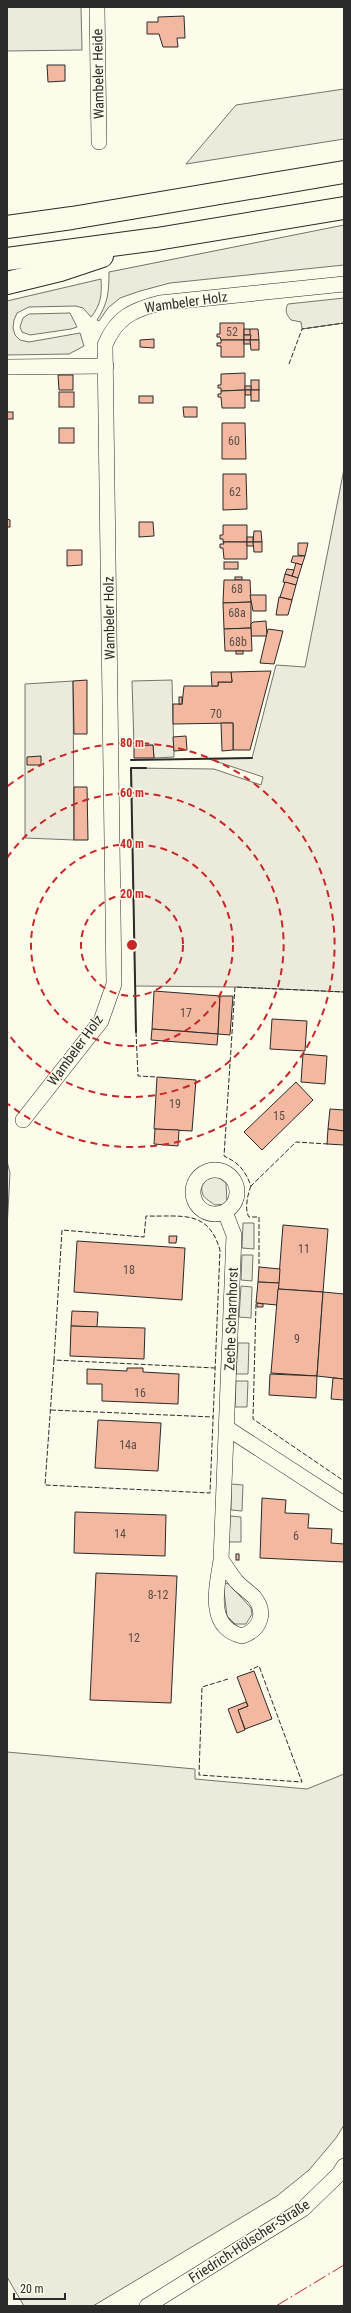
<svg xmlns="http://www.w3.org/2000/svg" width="351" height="2313" font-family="'Roboto Condensed',sans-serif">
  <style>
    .green { fill: #ecebdb; stroke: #74746e }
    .parking { fill: #eceadb; stroke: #74746e }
    .building { fill: #f2b8a0; stroke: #2b2b2b }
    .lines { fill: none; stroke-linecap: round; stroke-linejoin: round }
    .street-casing { stroke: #2b2b2b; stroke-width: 16 }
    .highway-casing { stroke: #2b2b2b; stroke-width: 24 }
    .street { stroke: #fdfbea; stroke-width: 15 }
    .highway { stroke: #fdfbea; stroke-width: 22 }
    .fence { stroke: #2b2b2b; stroke-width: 1; stroke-dasharray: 5 2; stroke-linecap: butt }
    .wall { stroke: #2b2b2b; stroke-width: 2 }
    .power { stroke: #c62828; stroke-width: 1; stroke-dasharray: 14 3 2 3; stroke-linecap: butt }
    .ring { fill: none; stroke: #c62828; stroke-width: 2; stroke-dasharray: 7 5 }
    .labels { text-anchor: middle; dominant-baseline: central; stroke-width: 3; stroke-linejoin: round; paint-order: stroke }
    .number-label { font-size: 12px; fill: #5d4e48 }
    .street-label { font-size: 14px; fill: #2b2b2b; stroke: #fdfbea }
    .centre { fill: #c62828; stroke: #fdfbea; stroke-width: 2 }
    .ring-label { font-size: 12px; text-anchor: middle; font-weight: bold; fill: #c62828; stroke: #fdfbea; stroke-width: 3; stroke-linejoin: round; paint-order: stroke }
  </style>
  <rect width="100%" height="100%" fill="#fdfbea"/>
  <g class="green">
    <polygon points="7,7 81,7 82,50 7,51"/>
    <polygon points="344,89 344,139 186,164 236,105"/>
    <path d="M344 225V265L170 283 140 291 120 298 108 308 99 321 97 320C108 304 109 291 109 272Z"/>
    <path d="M101 279C102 294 101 305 91 317L83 308 76 306 29 307 17 313 14 320 13 328 15 335 20 340 29 342 80 333 84 346 69 354 7 355V301Z"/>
    <path d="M344 298V323L302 329 301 322 291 320C287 315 284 311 288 304Z"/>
    <polygon points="70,313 77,327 71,329 30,335 22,332 20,327 23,318 29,314"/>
    <polygon points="344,469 344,992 235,987 135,986 131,768 214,769 261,785 263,777 209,759 252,758 276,665 305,667"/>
    <polygon points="7,1161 10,1173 7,1229"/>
    <path d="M218 1177 226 1183 227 1204 215 1205C211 1202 205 1199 203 1195 198 1184 208 1176 218 1177Z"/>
    <polygon points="223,1583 229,1584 251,1608 252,1614 246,1624 235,1624 227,1616"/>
    <polygon points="7,1752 195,1769 195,1779 307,1789 344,1774 344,2125 336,2138 309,2170 277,2196 93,2306 24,2306 7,2277"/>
  </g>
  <g class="parking">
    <polygon points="172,680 174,757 154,758 153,745 134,746 132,681"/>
    <polygon points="73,681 74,840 25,838 25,684"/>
    <polygon points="243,1223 254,1223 254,1249 242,1248"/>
    <polygon points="242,1255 253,1255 252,1281 241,1280"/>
    <polygon points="241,1286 252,1287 251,1318 239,1317"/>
    <polygon points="238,1343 249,1343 248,1374 236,1374"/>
    <polygon points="236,1381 248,1381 247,1407 235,1407"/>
    <polygon points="231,1484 243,1485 242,1511 231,1510"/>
    <polygon points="230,1516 241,1517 241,1542 229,1542"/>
  </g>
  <g class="building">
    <polygon points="184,16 185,38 177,38 178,47 163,47 159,34 147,34 147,22 158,22 158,17"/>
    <polygon points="47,65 65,65 65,81 48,82"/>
    <polygon points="220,323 244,323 244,340 221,340 220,337 217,337 217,334 220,334"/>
    <polygon points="244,329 250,329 251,335 244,335"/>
    <polygon points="250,329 258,329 259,340 250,340"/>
    <polygon points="244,335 251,335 250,340 244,340"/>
    <polygon points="154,339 154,348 140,347 140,340"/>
    <polygon points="221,340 244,340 244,357 221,357 221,346 217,346 217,343 221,343"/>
    <polygon points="244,340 250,340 251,344 244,344"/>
    <polygon points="250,340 259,340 259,350 251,350"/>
    <polygon points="245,373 245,390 221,391 221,388 218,388 218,385 221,385 221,374"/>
    <polygon points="58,375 73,375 73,390 59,390"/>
    <rect x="251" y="380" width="8" height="10"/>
    <rect x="245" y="386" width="6" height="4"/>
    <rect x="245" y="390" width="6" height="5"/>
    <polygon points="245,390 245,408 222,408 221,397 218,397 218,394 221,394 221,391"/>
    <rect x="251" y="390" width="8" height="11"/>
    <rect x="59" y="392" width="15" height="15"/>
    <rect x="139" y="396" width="14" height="7"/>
    <polygon points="183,407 197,407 197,417 184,417"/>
    <rect x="7" y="412" width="6" height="7"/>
    <polygon points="222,423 245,423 246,459 222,459"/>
    <rect x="59" y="428" width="15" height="15"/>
    <polygon points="223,474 246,474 247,509 223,510"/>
    <polygon points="7,519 10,520 10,527 7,527"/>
    <polygon points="139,522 153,522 154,536 139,537"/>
    <polygon points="223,525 247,525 247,542 223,542 223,539 220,539 220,535 223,535"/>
    <polygon points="254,531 261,531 262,542 253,542"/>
    <rect x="247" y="537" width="6" height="5"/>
    <polygon points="223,542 247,542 247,559 224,559 223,548 220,548 220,544 224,544"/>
    <polygon points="247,542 253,542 254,546 247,546"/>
    <polygon points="253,542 262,542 262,552 254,552"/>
    <polygon points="298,543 308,543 305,556 298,555"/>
    <polygon points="67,550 82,550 82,565 67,566"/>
    <polygon points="293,556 305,556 302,565 291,562"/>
    <rect x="224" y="562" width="14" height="7"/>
    <polygon points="296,563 302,565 298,578 292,576"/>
    <polygon points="287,569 294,570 292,576 285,574"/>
    <polygon points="285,574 298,578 296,585 283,582"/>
    <rect x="235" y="577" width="7" height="3"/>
    <polygon points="224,580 250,580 251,602 223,603"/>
    <polygon points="285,582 296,585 292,600 280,597"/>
    <polygon points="250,595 266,595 266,611 253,611"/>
    <polygon points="279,597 292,600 288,615 276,615"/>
    <polygon points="251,602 251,628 224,629 223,603"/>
    <polygon points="266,621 267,636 251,636 251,624 253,622"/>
    <polygon points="251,628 252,651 225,651 224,629"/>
    <polygon points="268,629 283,631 274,664 260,663"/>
    <rect x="236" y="651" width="7" height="3"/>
    <polygon points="271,671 250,750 233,750 233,723 173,724 173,704 182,704 184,686 218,686 218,682 232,682 231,672"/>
    <polygon points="211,672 231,672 232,682 218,682 218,686 212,686"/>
    <polygon points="87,680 87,734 74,734 73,681"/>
    <rect x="179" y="697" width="3" height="7"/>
    <polygon points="221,723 233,723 233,750 222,751"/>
    <polygon points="186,736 187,750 174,751 173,737"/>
    <polygon points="153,745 154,758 134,758 134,746"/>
    <polygon points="41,756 41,765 27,765 27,757"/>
    <polygon points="74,787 87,787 88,840 74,840"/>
    <polygon points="154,991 220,996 218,1034 152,1029"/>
    <polygon points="220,996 233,996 230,1035 218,1034"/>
    <polygon points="272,1019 307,1021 305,1051 270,1049"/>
    <polygon points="152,1029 218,1034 217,1045 151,1040"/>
    <polygon points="303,1054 327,1056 325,1084 301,1082"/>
    <polygon points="157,1077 196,1080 192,1131 154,1129"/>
    <polygon points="296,1082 313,1100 262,1150 244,1132"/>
    <polygon points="330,1109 344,1110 344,1131 328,1129"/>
    <polygon points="155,1129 179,1130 178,1146 154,1144"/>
    <polygon points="328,1129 344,1131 344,1145 327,1144"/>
    <polygon points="283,1225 328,1229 323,1292 278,1289"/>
    <polygon points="169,1236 177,1236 176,1243 169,1243"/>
    <polygon points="77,1241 185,1248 182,1300 74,1292"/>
    <polygon points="259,1267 280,1269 279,1283 258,1282"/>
    <polygon points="258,1282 279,1283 277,1305 256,1303"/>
    <polygon points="278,1289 323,1292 317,1376 271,1373"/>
    <polygon points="323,1292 344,1294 344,1379 317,1376"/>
    <polygon points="257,1303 263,1304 263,1307 257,1307"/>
    <polygon points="72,1311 98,1312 97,1327 71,1326"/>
    <polygon points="71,1326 145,1328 144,1359 70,1356"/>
    <polygon points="127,1368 143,1368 143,1372 179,1374 178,1404 102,1401 102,1384 87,1384 87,1369 127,1371"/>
    <polygon points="270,1374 317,1376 316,1398 269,1395"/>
    <polygon points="333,1378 344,1379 344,1400 331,1399"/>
    <polygon points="98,1420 161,1423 158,1471 95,1468"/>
    <polygon points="262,1498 286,1500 285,1513 309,1514 308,1528 332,1529 331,1543 344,1544 344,1562 260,1558"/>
    <polygon points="75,1512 166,1515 165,1556 74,1553"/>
    <rect x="236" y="1554" width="3" height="6"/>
    <polygon points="96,1573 177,1576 171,1703 90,1700"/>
    <polygon points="254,1671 272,1719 245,1729 238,1710 248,1706 237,1677"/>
    <polygon points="246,1702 248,1706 238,1710 245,1730 237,1733 228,1709"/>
  </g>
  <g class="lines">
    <defs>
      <g id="street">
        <polyline points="97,7 99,142"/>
        <polyline points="7,367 106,366"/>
        <path d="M23 1120 101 1021 114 984 105 345C116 318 132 310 160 303L344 284"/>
        <circle cx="215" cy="1192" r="22"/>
        <polyline points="227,1428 344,1504"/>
        <path d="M221 1560C227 1567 231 1576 238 1583 243 1588 249 1592 254 1597 267 1613 260 1630 242 1636 206 1627 217 1587 221 1560L234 1235 225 1212"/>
        <polyline points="147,2306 303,2209 339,2174 344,2166"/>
      </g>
      <g id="highway">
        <polyline points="7,227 72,218 344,172"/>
        <polyline points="7,259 157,239 344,208"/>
        <polyline points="7,283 60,270 102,256"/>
      </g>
    </defs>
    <use href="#street" class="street-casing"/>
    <use href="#highway" class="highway-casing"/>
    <use href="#street" class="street"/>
    <use href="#highway" class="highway"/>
    <g class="fence">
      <polyline points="289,364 302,329 344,323"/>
      <polyline points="136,1032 138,1076 157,1077"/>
      <path d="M328 1144 296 1142 251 1186C245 1170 239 1163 224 1156L235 987 344 992"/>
      <path d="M251 1186C248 1193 244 1209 249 1217H259V1267"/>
      <polyline points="256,1304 253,1419 344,1481"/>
      <path d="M54 1360 45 1485 210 1493 220 1250C208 1209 182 1217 146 1216L144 1237 62 1230 54 1360 215 1368"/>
      <polyline points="51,1410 213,1417"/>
      <polyline points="228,1679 202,1687 199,1775 302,1782 259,1666 250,1670"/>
    </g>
    <g class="wall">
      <polyline points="131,760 252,758"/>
      <polyline points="136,1032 131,768 146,768"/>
    </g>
    <polyline class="power" points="276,2306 344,2265"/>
  </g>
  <g class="ring">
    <circle cx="132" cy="945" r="51"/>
    <circle cx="132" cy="945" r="101"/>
    <path d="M7 858A152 152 0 1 1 7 1032"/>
    <path d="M8 786A202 202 0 1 1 8 1104"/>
  </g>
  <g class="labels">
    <g class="number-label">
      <text x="232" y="332">52</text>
      <text x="234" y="441">60</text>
      <text x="235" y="492">62</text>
      <text x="237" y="589">68</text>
      <text x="237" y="613">68a</text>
      <text x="238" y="642">68b</text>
      <text x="216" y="714">70</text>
      <text x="186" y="1013">17</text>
      <text x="175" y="1104">19</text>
      <text x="279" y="1116">15</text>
      <text x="304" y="1249">11</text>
      <text x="129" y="1270">18</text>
      <text x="297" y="1339">9</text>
      <text x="140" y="1393">16</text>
      <text x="128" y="1445">14a</text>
      <text x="120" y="1534">14</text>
      <text x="296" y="1536">6</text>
      <text x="158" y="1595">8-12</text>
      <text x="134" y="1638">12</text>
    </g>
    <g class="street-label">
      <text transform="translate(98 74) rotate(-91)">Wambeler Heide</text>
      <text transform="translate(186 302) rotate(-8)">Wambeler Holz</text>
      <text transform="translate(109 618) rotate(-91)">Wambeler Holz</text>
      <text transform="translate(75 1050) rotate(-54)">Wambeler Holz</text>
      <text transform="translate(231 1319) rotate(-88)">Zeche Scharnhorst</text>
      <text transform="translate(249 2241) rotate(-33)">Friedrich-Hölscher-Straße</text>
    </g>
  </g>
  <circle cx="132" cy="945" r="6" class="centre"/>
  <g class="ring-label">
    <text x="132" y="747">80 m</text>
    <text x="132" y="797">60 m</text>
    <text x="132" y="848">40 m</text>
    <text x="132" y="898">20 m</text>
  </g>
  <rect width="351" height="2313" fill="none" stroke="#2b2b2b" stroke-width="16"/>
  <path d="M14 2293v6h51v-6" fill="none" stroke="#2b2b2b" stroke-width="2"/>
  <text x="20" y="2293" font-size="12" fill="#2b2b2b" stroke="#fdfbea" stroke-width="3" paint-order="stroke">20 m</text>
</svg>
